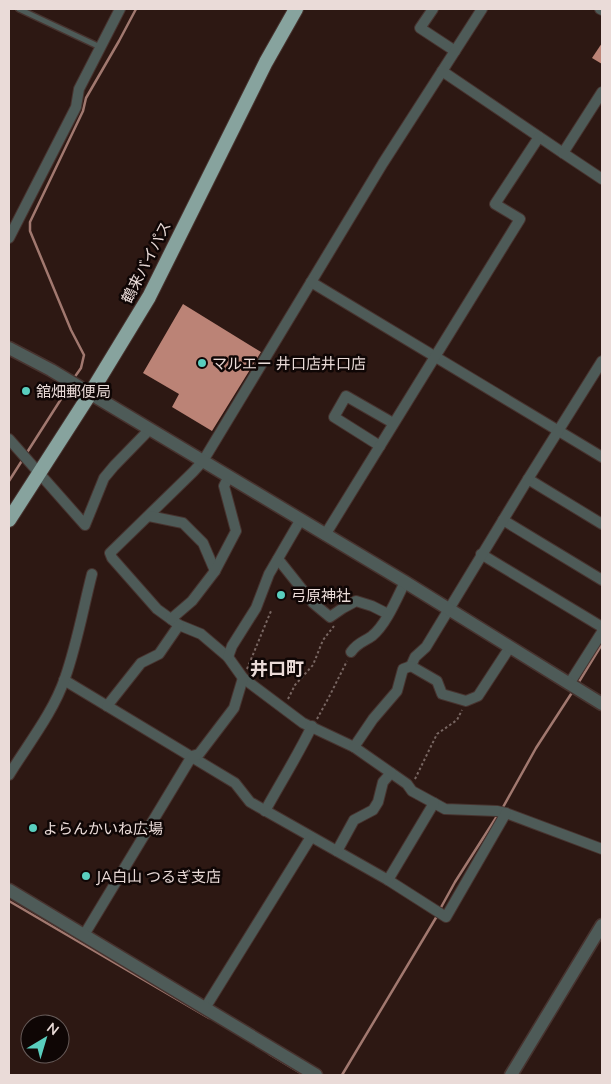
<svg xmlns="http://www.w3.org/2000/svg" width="611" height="1084" font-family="Mulish,'Noto Sans JP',sans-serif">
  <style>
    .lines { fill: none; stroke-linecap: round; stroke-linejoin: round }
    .stream { stroke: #a1786f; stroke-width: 2.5 }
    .building { fill: #bb8376 }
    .service-casing { stroke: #47332f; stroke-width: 8 }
    .minor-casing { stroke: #47332f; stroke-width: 12 }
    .tertiary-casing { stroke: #47332f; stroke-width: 15 }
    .trunk-casing { stroke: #47332f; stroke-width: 16 }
    .path { stroke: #786662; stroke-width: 2; stroke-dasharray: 2.5 2.5; stroke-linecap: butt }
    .service { stroke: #4e5b58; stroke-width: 5 }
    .minor { stroke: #4e5b58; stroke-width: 10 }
    .tertiary { stroke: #4e5b58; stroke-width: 12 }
    .trunk { stroke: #87a39e; stroke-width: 14 }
    .poi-dot { fill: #59cebe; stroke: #0f0605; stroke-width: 2 }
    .labels { text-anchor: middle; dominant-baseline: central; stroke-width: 5; stroke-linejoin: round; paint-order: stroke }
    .street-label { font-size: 15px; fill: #eadbd8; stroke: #0f0605 }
    .poi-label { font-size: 15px; fill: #eadbd8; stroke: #0f0605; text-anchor: start }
    .quarter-label { font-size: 18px; font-weight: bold; fill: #eadbd8; stroke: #0f0605 }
  </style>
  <rect width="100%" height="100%" fill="#2d1813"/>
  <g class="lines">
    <g class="stream">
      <polyline points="74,378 81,368 84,355 71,330 30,231 30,222 83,111 86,98 119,41 136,9"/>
      <polyline points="26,454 70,385"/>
      <polyline points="9,481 23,459"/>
      <polyline points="577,685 602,644"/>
      <polyline points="502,809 536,748 573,691"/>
      <polyline points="9,901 209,1018"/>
      <polyline points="439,911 455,882 499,813"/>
      <polyline points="269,1054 304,1075"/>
      <polyline points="342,1075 437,916"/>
    </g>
  </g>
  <g class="building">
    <polygon points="602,43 602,64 592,58"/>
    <polygon points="183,304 261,352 212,431 172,407 179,394 143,373"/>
  </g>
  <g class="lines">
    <defs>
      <polyline id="service" points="19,9 100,47"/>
      <g id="minor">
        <polyline points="433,9 420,28 455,51"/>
        <polyline points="482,9 383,163 203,461 193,472 110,553 112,558 157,609 179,625 201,634 228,657 243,678 303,723 354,747 407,784 412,791 445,809 497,811 506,813 602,849"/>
        <polyline points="600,9 602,10"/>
        <polyline points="442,71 563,153 602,92"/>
        <polyline points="563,153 602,179"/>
        <polyline points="9,238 76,107 79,89 120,9"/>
        <polyline points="311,282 602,457"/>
        <polyline points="9,439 85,525 104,478 114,466 150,429"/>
        <polyline points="380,446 334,417 346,396 393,423"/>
        <polyline points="528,479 602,524"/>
        <polyline points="149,516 183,523 203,543 215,571"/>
        <polyline points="503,520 602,580"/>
        <polyline points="325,535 520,219 495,204 539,137"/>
        <polyline points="481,554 602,627"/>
        <polyline points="278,559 313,603 330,617 343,608 356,601 372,606 388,614"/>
        <polyline points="171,619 192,601 215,571 236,531 224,486 229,476"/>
        <polyline points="510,647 478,696 466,701 442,694 437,681 411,666 415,657 426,647 528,479 602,361"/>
        <path d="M351 652C358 642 364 642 372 636 386 625 397 598 405 582"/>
        <polyline points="228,657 232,646 256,608 269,574 301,519"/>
        <polyline points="64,680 235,783 250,802 388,880 446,917 506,813"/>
        <polyline points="569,684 602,632"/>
        <polyline points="107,706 141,663 159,654 179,625"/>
        <polyline points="354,747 373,719 397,691 403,669 411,666"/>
        <path d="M9 775C28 744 53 713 65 678 77 644 83 609 92 574"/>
        <path d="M265 811C281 782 298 755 312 726"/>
        <polyline points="337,851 354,820 373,810 378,802 383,782 391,773"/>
        <polyline points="388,880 434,803"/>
        <polyline points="84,935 192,756 199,754 234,708 243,678"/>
        <polyline points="205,1008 311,837"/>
      </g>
      <g id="tertiary">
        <polyline points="9,348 51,370 405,582 602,704"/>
        <polyline points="9,890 316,1075"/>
        <polyline points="511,1075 602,925"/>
      </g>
      <polyline id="trunk" points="9,520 90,394 149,297 266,62 296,9"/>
    </defs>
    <use href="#service" class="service-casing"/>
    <use href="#minor" class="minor-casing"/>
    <use href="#tertiary" class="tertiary-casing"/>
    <use href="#trunk" class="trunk-casing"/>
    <g class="path">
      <polyline points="247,669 271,611"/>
      <polyline points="288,699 295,685 313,665 323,640 334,626"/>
      <polyline points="317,719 329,697 347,661"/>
      <polyline points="415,779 437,734 457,720 462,710"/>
    </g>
    <use href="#service" class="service"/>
    <use href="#minor" class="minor"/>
    <use href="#tertiary" class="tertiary"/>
    <use href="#trunk" class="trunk"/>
  </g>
  <g class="poi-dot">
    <circle cx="202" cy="363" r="5"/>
    <circle cx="26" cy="391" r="5"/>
    <circle cx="281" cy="595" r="5"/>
    <circle cx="33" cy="828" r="5"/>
    <circle cx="86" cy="876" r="5"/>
  </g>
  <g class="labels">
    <g class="street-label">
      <text transform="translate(146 262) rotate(-63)">鶴来バイパス</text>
    </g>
    <g class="poi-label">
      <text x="212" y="363">マルエー 井口店井口店</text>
      <text x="36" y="391">舘畑郵便局</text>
      <text x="291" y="595">弓原神社</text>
      <text x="43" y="828">よらんかいね広場</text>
      <text x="96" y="876">JA白山 つるぎ支店</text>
    </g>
    <g class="quarter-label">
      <text x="277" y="668">井口町</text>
    </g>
  </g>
  <rect width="611" height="1084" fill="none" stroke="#eadbd8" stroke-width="20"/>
  <g transform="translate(45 1039) rotate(38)"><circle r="24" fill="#0f0605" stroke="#675b59"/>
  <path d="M0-4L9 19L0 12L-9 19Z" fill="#59cebe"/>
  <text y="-8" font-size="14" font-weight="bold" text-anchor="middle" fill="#eadbd8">N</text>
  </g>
</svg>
